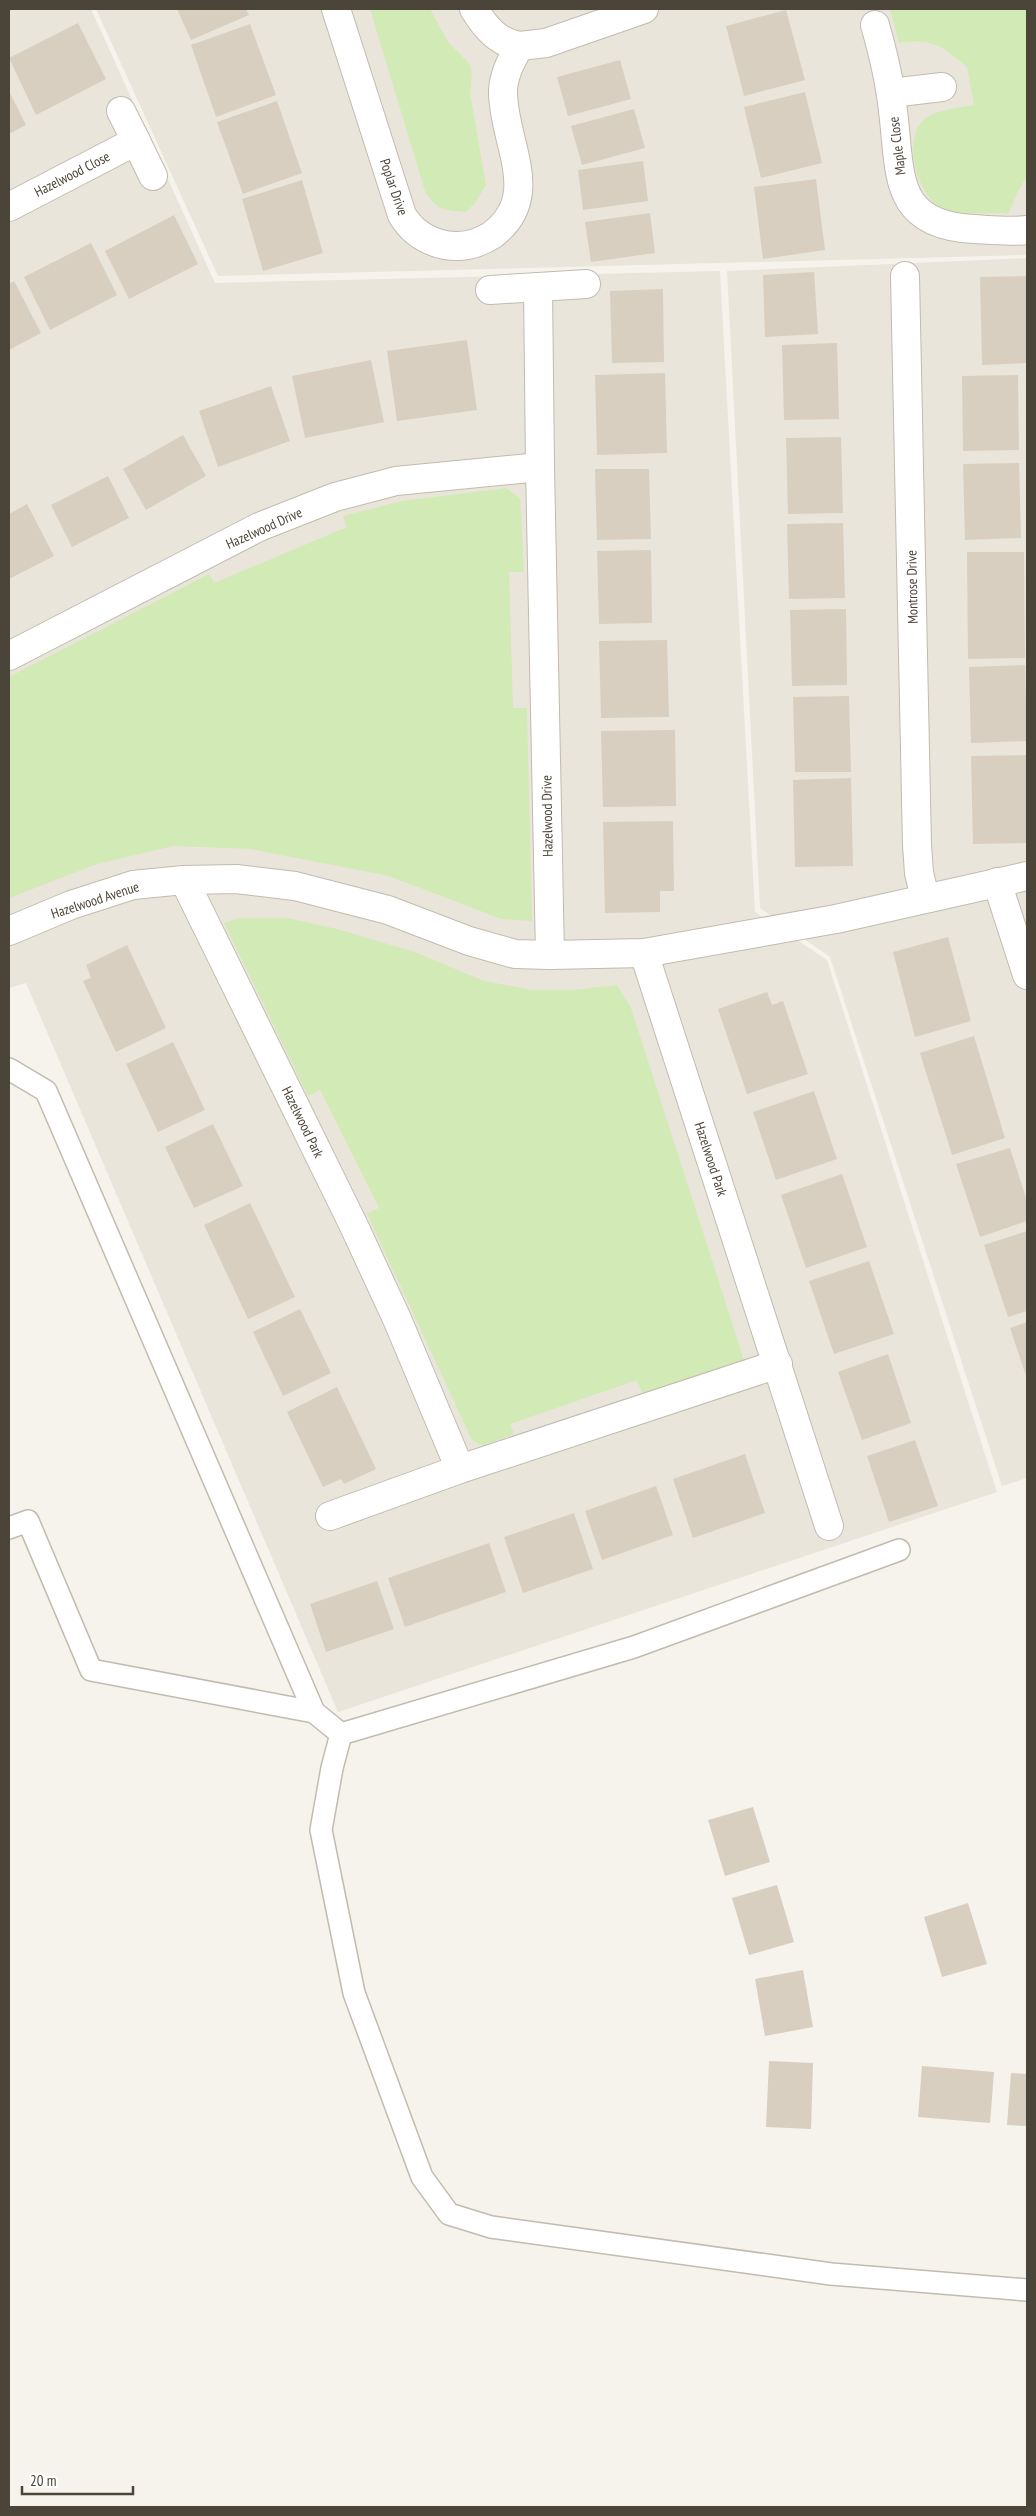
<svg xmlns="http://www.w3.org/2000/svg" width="1036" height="2516" font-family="'PT Sans Narrow',sans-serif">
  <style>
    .residential { fill: #eae5da }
    .green { fill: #d2eab5 }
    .building { fill: #d8cfc1 }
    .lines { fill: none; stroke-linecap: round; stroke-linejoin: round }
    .lane-casing { stroke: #c2bbae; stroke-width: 24 }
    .street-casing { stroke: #c2bbae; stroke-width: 30 }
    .lane { stroke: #fff; stroke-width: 21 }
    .street { stroke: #fff; stroke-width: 28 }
    .labels { text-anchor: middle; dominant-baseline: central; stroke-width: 4; stroke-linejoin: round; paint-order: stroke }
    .street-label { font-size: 14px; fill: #4b4439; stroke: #fff }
  </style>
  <rect width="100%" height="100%" fill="#f6f3ec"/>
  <g class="residential">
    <polygon points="9,9 91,9 215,283 720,271 755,912 827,960 997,1492 338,1712 26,983 9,988"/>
    <polygon points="96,9 1027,9 1027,255 218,276"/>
    <polygon points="1027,258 1027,1478 1002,1486 830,957 760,908 727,271"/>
  </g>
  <g class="green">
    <path d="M370 9H430L448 42 469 63 472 73 470 93 486 185 476 202 466 212C444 210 437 211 425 191Z"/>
    <path d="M890 9H1027V177L1019 189 1008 214C996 213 955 214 946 211 917 200 900 136 926 118 939 109 959 108 974 105L967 67C942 45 932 38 899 43Z"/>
    <polygon points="506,488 520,498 524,572 509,572 513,708 527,708 532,921 501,919 389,876 250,849 174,846 97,864 9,898 9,677 209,574 214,583 347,527 343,516 402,501"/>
    <polygon points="240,918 288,918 337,929 415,952 484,981 533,990 573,990 617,985 631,1008 744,1360 642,1393 637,1380 510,1424 514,1434 483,1446 472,1440 367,1214 379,1208 320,1090 308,1096 224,923"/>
  </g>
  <g class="building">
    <polygon points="177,9 246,9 249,15 191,40"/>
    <polygon points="786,10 805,80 744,96 726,26"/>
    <polygon points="78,23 106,79 36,115 9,58"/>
    <polygon points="250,24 276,95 216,117 191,45"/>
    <polygon points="620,60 631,99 568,116 557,77"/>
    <polygon points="9,91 26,125 9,134"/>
    <polygon points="805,92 822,163 761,178 744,107"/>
    <polygon points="277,101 302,173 243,194 217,122"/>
    <polygon points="634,109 645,148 582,165 571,126"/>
    <polygon points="643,161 648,201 583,210 578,170"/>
    <polygon points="816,179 825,250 763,259 754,187"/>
    <polygon points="302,180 323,253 263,271 242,199"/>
    <polygon points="650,213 655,253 591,262 585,222"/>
    <polygon points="174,215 198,264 129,299 105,251"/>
    <polygon points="91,243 117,295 50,330 24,277"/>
    <polygon points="814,272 818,334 765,337 763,275"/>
    <polygon points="1027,276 1027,363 982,365 980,277"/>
    <polygon points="14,281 41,333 9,350 9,284"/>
    <polygon points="663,289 664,362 612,363 610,291"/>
    <polygon points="467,340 477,410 397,421 387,351"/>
    <polygon points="837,343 839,419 784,420 782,345"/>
    <polygon points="371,360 384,422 305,438 292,376"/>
    <polygon points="665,373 667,453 597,455 595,375"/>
    <polygon points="1018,375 1019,450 963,451 962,376"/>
    <polygon points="271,386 290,441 218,467 199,411"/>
    <polygon points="183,435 206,476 146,510 123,469"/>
    <polygon points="841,437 843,513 788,514 786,438"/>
    <polygon points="1019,463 1021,538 965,540 963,464"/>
    <polygon points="595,469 649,469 651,539 597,540"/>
    <polygon points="108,476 129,518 72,547 51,505"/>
    <polygon points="27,504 54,556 9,579 9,514"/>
    <polygon points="843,523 845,598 789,599 787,524"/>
    <polygon points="651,550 652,623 599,624 597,551"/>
    <polygon points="967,552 1024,552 1025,658 968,659"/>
    <polygon points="846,609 847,685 792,686 790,610"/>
    <polygon points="667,640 669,717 601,718 599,641"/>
    <polygon points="1025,665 1027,741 971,743 969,667"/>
    <polygon points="849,696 851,772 795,772 793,697"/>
    <polygon points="675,730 676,806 603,807 601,731"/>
    <polygon points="1027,755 1027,843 973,844 971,756"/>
    <polygon points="851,778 853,866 795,867 793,780"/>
    <polygon points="673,821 674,891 660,891 660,912 605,913 603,822"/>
    <polygon points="948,937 971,1021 915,1037 893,952"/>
    <polygon points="127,945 166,1028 116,1052 83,981 91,978 86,965"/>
    <polygon points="767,992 772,1005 783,1001 808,1074 747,1094 718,1009"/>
    <polygon points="974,1036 1005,1138 952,1155 920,1053"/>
    <polygon points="173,1042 205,1110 158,1132 126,1064"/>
    <polygon points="814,1091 837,1159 776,1180 753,1112"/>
    <polygon points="213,1124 243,1186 194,1208 165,1147"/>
    <polygon points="1010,1148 1027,1201 1027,1221 980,1237 956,1164"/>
    <polygon points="842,1174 867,1247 806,1268 781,1195"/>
    <polygon points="250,1203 295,1297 248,1319 204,1225"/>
    <polygon points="1027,1231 1027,1311 1008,1317 984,1245"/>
    <polygon points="869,1261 894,1334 834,1354 809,1281"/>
    <polygon points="300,1309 331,1373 283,1396 253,1332"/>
    <polygon points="1027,1322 1027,1379 1010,1328"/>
    <polygon points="888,1354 911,1423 862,1440 838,1372"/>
    <polygon points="337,1387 376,1469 344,1484 341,1479 323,1487 287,1412"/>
    <polygon points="915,1440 938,1506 889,1522 867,1456"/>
    <polygon points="745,1454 765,1513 693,1538 673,1479"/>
    <polygon points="656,1486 673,1535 602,1560 585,1511"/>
    <polygon points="574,1513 593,1569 523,1593 504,1537"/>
    <polygon points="489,1543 506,1592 405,1627 388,1578"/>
    <polygon points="377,1581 394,1629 326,1652 310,1604"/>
    <polygon points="753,1807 770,1862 725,1876 708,1820"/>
    <polygon points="777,1885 794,1942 749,1955 732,1898"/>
    <polygon points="968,1903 987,1964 942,1977 924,1917"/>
    <polygon points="803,1970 813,2027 765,2036 755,1979"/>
    <polygon points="769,2061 813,2063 811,2129 766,2127"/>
    <polygon points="922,2066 994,2072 990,2123 918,2117"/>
    <polygon points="1011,2073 1027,2074 1027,2126 1007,2125"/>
  </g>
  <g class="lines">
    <defs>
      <g id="lane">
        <polyline points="9,1069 46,1091 314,1712 341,1734"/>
        <polyline points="9,1528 28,1521 91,1670 314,1712"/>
        <polyline points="341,1734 332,1768 321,1830 354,1993 422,2177 449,2214 491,2227 831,2274 1027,2290"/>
        <polyline points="341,1734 634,1647 899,1550"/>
      </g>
      <g id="street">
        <path d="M336 9 402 215C412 232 426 241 445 245 461 248 478 244 492 235 544 196 503 143 503 92 503 76 511 60 520 46 498 43 485 27 474 9"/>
        <path d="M875 25C883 53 890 82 893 111 901 174 892 225 974 229 991 230 1010 232 1027 230"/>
        <polyline points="520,46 546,43 644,9"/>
        <polyline points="891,93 942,87"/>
        <polyline points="121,111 136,141"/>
        <polyline points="9,207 136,141 153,176"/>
        <polyline points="905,276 917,845 919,873 925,898"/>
        <polyline points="490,290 538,287"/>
        <polyline points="540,467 538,287 586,284"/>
        <polyline points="9,656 259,527 335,497 396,481 540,467 550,955"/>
        <polyline points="997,882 1027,975"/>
        <polyline points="9,931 71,905 133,885 184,880"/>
        <polyline points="644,953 829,1526"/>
        <polyline points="778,1364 460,1469 397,1319 353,1224 184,880 236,879 295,886 388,910 469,941 515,954 550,955 644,953 836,919 1027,876"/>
        <polyline points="330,1516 460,1469"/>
      </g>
    </defs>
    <use href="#lane" class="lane-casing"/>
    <use href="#street" class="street-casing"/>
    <use href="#lane" class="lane"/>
    <use href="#street" class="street"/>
  </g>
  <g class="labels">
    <g class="street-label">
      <text transform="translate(897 146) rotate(-97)">Maple Close</text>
      <text transform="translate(72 174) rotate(-27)">Hazelwood Close</text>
      <text transform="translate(394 187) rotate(71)">Poplar Drive</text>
      <text transform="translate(264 528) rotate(-24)">Hazelwood Drive</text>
      <text transform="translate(912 587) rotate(-91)">Montrose Drive</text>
      <text transform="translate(547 816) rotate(-91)">Hazelwood Drive</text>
      <text transform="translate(95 900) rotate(-18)">Hazelwood Avenue</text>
      <text transform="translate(303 1122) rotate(64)">Hazelwood Park</text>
      <text transform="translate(711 1159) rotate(72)">Hazelwood Park</text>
    </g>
  </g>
  <rect width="1036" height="2516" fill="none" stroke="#4b4439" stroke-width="20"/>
  <path d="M22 2486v8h111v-8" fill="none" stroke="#4b4439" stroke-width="2.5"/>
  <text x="30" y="2486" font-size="15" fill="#4b4439" stroke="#ffffff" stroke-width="4" paint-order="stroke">20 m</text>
</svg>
